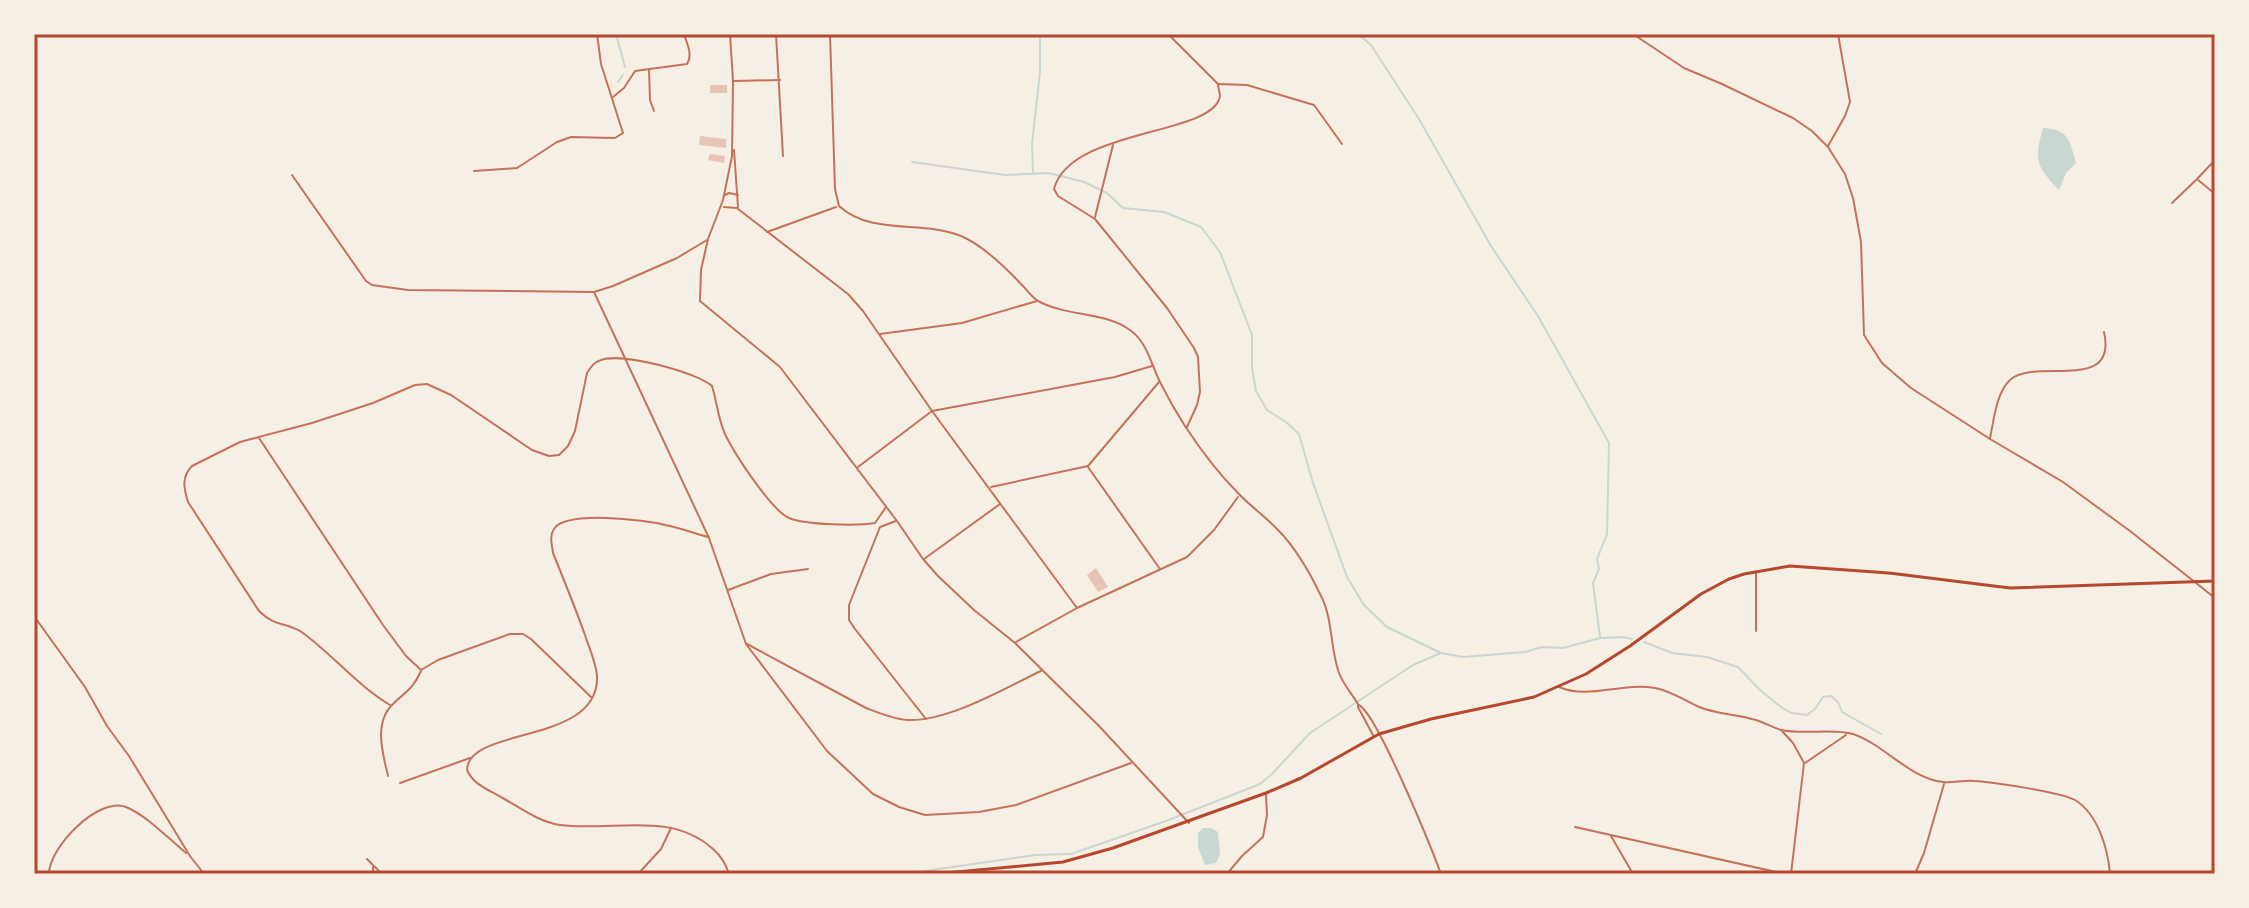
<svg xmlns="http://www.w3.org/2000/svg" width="2249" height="908" font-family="Raleway,sans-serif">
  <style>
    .water { fill: #c9d6d2 }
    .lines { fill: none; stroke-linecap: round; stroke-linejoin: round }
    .stream { stroke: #c9d6d2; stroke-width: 2 }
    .building { fill: #e6c5b7 }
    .minor { stroke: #c5725c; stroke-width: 2 }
    .secondary { stroke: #b5482f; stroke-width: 3 }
    .neatline { fill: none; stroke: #b5482f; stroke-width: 3 }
  </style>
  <rect width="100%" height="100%" fill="#f6efe4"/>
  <g class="water">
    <path d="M2043 128C2069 129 2070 141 2076 163L2066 173 2059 190C2036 166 2034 160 2043 128Z"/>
    <polygon points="1203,828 1211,828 1218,832 1220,854 1216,863 1205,865 1198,847 1198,833"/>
  </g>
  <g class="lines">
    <g class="stream">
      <polyline points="616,34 625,67"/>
      <polyline points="1358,34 1371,45 1419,119 1491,246 1538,316 1609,443 1607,534 1597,559 1599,569 1593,583 1600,637"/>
      <polyline points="618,82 623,75"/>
      <polyline points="912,162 1005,175 1048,173 1061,176 1084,182 1107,193 1123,208 1164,212 1201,227 1220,252 1252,335 1252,368 1256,391 1267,410 1286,422 1299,434 1313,483 1347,577 1364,605 1387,627 1441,653 1463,657 1525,652 1542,647 1563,648 1600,638 1623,637 1632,639"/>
      <polyline points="1033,172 1032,144 1040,72 1040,34"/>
      <polyline points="1644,642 1672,653 1707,657 1738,667 1760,690 1781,707 1791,713 1807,715 1815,709 1823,697 1831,696 1838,702 1842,712 1881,734"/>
      <polyline points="904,874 1035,855 1071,854 1166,821 1260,784 1272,774 1310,733 1413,665 1441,653"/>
    </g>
  </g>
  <g class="building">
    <rect x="710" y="85" width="17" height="8"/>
    <polygon points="700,136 726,139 726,148 699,145"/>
    <polygon points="710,154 725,156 724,163 708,160"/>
    <polygon points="1096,568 1108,587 1098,592 1087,575"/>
  </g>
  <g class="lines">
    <g class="minor">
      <polyline points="730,34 733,81 732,156 723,200 708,239 701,270 700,301 780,367 897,521 923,559 938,576 974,610 1015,643 1100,727 1189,823"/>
      <polyline points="776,34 783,156"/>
      <path d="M830 34 835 189 839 206C872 236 922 220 961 236 983 245 1006 268 1022 285 1028 291 1033 299 1040 302 1067 316 1102 312 1127 328 1148 341 1150 363 1161 384 1168 398 1176 412 1185 426 1200 449 1218 473 1238 493 1250 506 1266 517 1278 530 1296 548 1310 573 1321 596 1333 619 1330 648 1339 673 1343 684 1352 694 1358 704V707L1374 737"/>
      <path d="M1168 34 1218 84C1218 86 1220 95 1220 96 1214 136 1070 128 1054 189L1058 196 1095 219 1167 308 1194 348 1198 357 1200 392 1197 405 1187 427"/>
      <polyline points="1633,34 1684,68 1722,84 1793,118 1812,131 1828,147 1845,174 1853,198 1861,242 1864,335 1882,363 1911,388 1990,439 2063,482 2130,531 2215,598"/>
      <polyline points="652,35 661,34"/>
      <polyline points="649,69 650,100 654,111"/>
      <polyline points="734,81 780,80"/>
      <polyline points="1218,84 1247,85 1314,105 1342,144"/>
      <path d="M613 97 624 88 635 71 687 64C693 54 687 44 684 34"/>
      <polyline points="1828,146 1845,116 1850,102 1838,34"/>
      <polyline points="734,150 738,207"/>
      <polyline points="2215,160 2197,179 2215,194"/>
      <polyline points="474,171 517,168 557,142 571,137 615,138 623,133 601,64 597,34"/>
      <polyline points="292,175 366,281 372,285 408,290 594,292 613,286 677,258 707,240"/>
      <polyline points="725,195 729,193 738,195"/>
      <polyline points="2172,203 2196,180"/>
      <polyline points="724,207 737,208"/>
      <polyline points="738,209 848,294 863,311 932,411 1077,608"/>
      <polyline points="1095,217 1113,145"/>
      <polyline points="767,232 836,207"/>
      <polyline points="594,292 709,538 746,644 827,751 873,794 899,807 925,815 979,812 1016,805 1131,763"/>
      <polyline points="880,334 962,323 1037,301"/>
      <polyline points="259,438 383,625 406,656 421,670 438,660 510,634 523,634 531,639 591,697"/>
      <path d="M1990 438C1994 420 1996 393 2010 380 2035 357 2118 394 2104 332"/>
      <polyline points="858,467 932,411 1115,377 1152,366"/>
      <polyline points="1088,467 1160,569"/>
      <polyline points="991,487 1088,466 1159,382"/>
      <polyline points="896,521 880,527 849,605 849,620 855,629 926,719"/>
      <path d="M708 537C694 533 680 528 665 525 645 520 566 510 554 529 549 536 552 545 553 553 564 580 575 607 585 635 589 648 596 662 597 676 600 745 468 726 467 770 473 784 487 789 499 796 518 806 538 822 560 825 612 832 670 810 713 849 721 856 726 864 729 874"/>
      <polyline points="924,559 1000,504"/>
      <polyline points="1756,573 1756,631"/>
      <polyline points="728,590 771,574 808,569"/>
      <polyline points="34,616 85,687 107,726 129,756 190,856 204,874"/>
      <polyline points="1016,642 1077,608 1187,557 1214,530 1238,497"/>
      <path d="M747 644 866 708C879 713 893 719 907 720 948 722 1005 688 1041 671"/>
      <path d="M1559 687C1588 700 1623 682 1655 688 1671 691 1684 700 1699 707 1716 714 1735 714 1752 719 1762 721 1771 727 1781 730 1803 735 1833 728 1853 734 1885 745 1909 778 1943 782 1953 783 1964 780 1974 781 1992 782 2061 792 2075 800 2098 814 2108 849 2110 874"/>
      <path d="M390 705C358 686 334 656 303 633 288 622 276 628 259 611L188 502C184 489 181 477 192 466L240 442 312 423 373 403 415 385 427 384 451 395 532 450 549 456 559 455 568 446 575 431 587 373C591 367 594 362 601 360 621 352 696 372 712 386 717 402 718 419 725 434 734 453 771 510 789 518 806 525 857 526 875 523L886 507"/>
      <path d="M1359 705C1377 714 1431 847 1441 874"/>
      <polyline points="1782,731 1793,743 1804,763 1791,874"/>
      <polyline points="1805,763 1846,735"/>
      <path d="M388 776C383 754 373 723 393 704 406 691 413 689 421 671"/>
      <polyline points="400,783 470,758"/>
      <polyline points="1575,827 1785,874"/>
      <polyline points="1611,836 1633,874"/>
      <polyline points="367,859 382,874"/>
      <polyline points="373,867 373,874"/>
      <path d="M49 874C49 847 99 796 126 807 146 815 169 839 186 853"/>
      <polyline points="638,874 661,849 671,828"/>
      <polyline points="1227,874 1242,856 1263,837 1267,815 1266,795"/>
      <polyline points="1915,874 1924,853 1944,784"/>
    </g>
    <polyline class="secondary" points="935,874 1063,862 1113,848 1266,793 1301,778 1379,734 1431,719 1534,697 1586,674 1630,646 1701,594 1729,579 1744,574 1790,566 1889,573 2010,588 2215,581"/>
  </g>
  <rect width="2249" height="908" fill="none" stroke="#f6efe4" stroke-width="72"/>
  <rect x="36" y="36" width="2177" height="836" class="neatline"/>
</svg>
